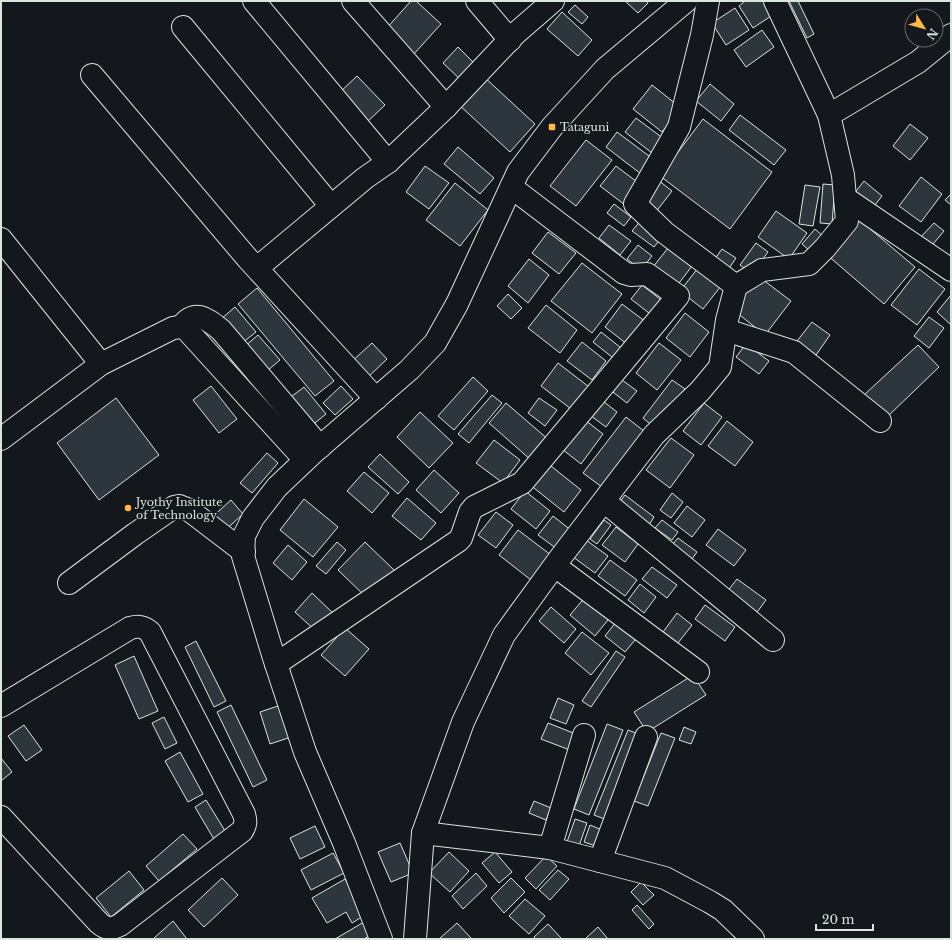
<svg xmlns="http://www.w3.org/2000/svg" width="952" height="940" font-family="'Libre Baskerville',serif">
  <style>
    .building { fill: #2c363c; stroke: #d8e6dc }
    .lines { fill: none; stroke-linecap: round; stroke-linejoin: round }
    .minor-casing { stroke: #d8e6dc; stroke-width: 24 }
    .major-casing { stroke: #d8e6dc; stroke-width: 24 }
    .minor { stroke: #14181c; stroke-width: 22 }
    .major { stroke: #14181c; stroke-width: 22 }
    .poi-dot { fill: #ffb74d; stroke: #14181c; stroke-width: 1.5 }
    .labels { text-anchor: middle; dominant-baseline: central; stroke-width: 3; stroke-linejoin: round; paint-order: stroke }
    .poi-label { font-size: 11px; fill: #d8e6dc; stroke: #14181c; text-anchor: start }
  </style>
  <rect width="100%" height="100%" fill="#14181c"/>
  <g class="building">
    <polygon points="411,1 416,1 441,24 413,55 385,30"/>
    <polygon points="625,1 647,1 648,3 638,13"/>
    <polygon points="745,1 766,1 774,14 753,28 739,6"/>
    <polygon points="789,1 798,1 814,34 807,38"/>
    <polygon points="575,5 588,17 582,24 568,12"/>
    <polygon points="735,8 749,30 726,45 712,23"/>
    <polygon points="562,12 592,40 578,56 547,29"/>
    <polygon points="762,30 774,47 746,67 734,50"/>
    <polygon points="458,47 479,68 464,83 443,63"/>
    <polygon points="357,76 385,105 365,124 337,95"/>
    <polygon points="483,76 535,124 510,152 457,103"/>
    <polygon points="710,84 734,104 721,121 696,101"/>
    <polygon points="652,85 681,108 662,132 633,109"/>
    <polygon points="740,115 786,150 774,165 729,130"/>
    <polygon points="636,118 664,139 652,153 625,132"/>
    <polygon points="703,119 772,172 730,229 660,176"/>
    <polygon points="910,124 928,138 910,160 893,146"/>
    <polygon points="617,132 653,159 641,174 606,147"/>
    <polygon points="586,140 612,160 576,206 550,186"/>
    <polygon points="458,147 494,178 480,194 444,164"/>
    <polygon points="425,166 449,183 429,209 406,192"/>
    <polygon points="616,166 641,185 625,205 600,186"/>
    <polygon points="921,177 942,194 921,222 899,206"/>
    <polygon points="658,180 672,191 655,213 641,202"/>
    <polygon points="864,181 882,196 871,210 853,195"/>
    <polygon points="455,183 488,210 460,246 426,220"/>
    <polygon points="823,184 835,185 832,224 820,223"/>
    <polygon points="805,185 820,187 813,226 799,224"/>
    <polygon points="951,194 951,205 945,200"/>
    <polygon points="614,204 631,217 624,226 607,213"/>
    <polygon points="776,211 807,233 789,259 758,237"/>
    <polygon points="856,217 915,267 884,304 826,254"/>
    <polygon points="642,219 663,236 654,247 632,231"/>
    <polygon points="934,223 944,231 928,250 917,241"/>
    <polygon points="609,225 631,241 620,255 599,238"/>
    <polygon points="815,229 824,237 811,252 802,244"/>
    <polygon points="548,232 576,253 559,274 532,253"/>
    <polygon points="756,243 768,252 752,274 740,265"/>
    <polygon points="638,245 652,256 641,270 627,259"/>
    <polygon points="668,248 692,266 673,291 649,272"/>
    <polygon points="722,249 736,258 728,270 714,260"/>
    <polygon points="529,259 549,275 528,303 508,286"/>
    <polygon points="582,263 622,294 592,333 551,301"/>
    <polygon points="698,268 721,286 703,309 680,291"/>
    <polygon points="919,269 945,289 917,325 891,305"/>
    <polygon points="758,276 791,301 765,335 732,309"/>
    <polygon points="642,285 665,303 654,317 631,299"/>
    <polygon points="257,288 334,381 315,396 238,304"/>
    <polygon points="508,294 522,308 511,319 497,306"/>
    <polygon points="951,295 951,325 937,312"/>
    <polygon points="622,304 650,325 632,348 605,327"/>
    <polygon points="546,305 577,330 560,353 528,328"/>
    <polygon points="235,307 256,332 241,344 221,319"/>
    <polygon points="685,313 709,332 690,357 666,338"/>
    <polygon points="929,317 944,328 929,348 914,336"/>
    <polygon points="812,322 830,335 816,355 797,341"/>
    <polygon points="601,332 625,351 617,361 593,342"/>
    <polygon points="258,335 280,360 267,371 245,346"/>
    <polygon points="582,342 606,361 592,380 567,361"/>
    <polygon points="372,343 387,359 366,379 350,363"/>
    <polygon points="659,343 681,360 657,390 636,373"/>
    <polygon points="746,344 769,361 759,374 736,357"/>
    <polygon points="918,345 939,367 886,418 864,395"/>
    <polygon points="558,363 593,390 575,412 541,386"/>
    <polygon points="473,377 488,391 454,430 438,416"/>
    <polygon points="618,377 637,391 627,403 609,389"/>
    <polygon points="672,380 685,389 655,428 643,418"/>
    <polygon points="211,386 237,419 219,433 193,400"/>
    <polygon points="341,386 353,399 335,415 323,403"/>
    <polygon points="304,387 326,414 310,427 287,400"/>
    <polygon points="492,395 502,403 469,443 458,434"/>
    <polygon points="116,398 159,455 99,500 57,443"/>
    <polygon points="539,398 557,410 545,426 528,413"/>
    <polygon points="599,398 617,412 606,427 587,413"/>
    <polygon points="506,403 550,441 532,461 489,423"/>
    <polygon points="704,403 722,417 701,445 683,431"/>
    <polygon points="420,412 453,443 429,468 397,437"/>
    <polygon points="626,417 649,435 606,490 583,473"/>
    <polygon points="585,420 603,434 581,464 562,449"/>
    <polygon points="727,421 753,442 735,466 708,446"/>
    <polygon points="671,438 694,455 670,488 646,470"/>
    <polygon points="494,440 520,460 503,483 476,463"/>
    <polygon points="267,453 278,463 252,493 240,483"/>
    <polygon points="380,454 409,482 398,494 368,467"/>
    <polygon points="546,462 581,490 564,512 529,484"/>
    <polygon points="434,470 459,493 441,513 416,490"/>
    <polygon points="364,472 389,493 372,513 347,491"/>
    <polygon points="525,491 550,511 536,529 511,509"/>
    <polygon points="672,493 683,502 671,518 660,510"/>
    <polygon points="625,495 654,517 647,528 617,506"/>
    <polygon points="407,498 436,523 421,540 392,516"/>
    <polygon points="304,499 338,527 313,557 280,530"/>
    <polygon points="231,500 243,514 222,533 210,519"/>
    <polygon points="687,506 705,520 692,537 674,523"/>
    <polygon points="496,512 513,525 496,548 478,535"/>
    <polygon points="553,516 572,531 557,549 538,535"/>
    <polygon points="604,520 611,525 597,544 590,539"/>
    <polygon points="662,520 678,532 672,540 655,528"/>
    <polygon points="616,527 638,544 625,562 602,545"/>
    <polygon points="718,529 746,550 734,566 706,545"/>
    <polygon points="518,530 551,555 531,580 499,555"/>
    <polygon points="678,538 697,552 687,566 667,551"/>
    <polygon points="586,540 608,556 595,573 573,557"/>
    <polygon points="337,542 346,550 326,574 316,566"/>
    <polygon points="365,542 396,572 369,600 338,570"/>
    <polygon points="288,545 307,562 292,580 273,563"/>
    <polygon points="610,560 637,580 625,596 598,576"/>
    <polygon points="652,567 677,585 667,598 642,579"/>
    <polygon points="737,579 766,600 752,619 723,597"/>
    <polygon points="640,584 656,597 644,613 628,600"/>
    <polygon points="312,593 336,616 319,634 295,612"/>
    <polygon points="587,595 612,615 595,636 570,615"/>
    <polygon points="705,605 735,627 725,641 695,619"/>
    <polygon points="551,607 576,629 564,643 539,621"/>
    <polygon points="677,613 692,625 678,643 663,632"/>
    <polygon points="620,617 640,634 625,652 605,636"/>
    <polygon points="345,628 369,649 345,676 321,655"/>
    <polygon points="582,632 609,653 591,675 565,653"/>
    <polygon points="196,641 226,701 214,707 185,647"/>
    <polygon points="616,651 625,657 591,707 582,701"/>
    <polygon points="134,656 158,711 139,719 115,665"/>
    <polygon points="693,675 706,695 647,732 634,712"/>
    <polygon points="558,698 574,705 566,724 550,718"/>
    <polygon points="231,705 267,780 253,787 217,712"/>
    <polygon points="281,705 291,737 270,744 260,712"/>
    <polygon points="164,717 177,743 165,749 152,723"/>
    <polygon points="548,723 581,736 575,752 541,739"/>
    <polygon points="607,724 623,730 589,815 574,809"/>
    <polygon points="24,725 42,750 26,761 8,736"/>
    <polygon points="684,727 696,732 691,744 679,740"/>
    <polygon points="628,730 641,735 607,820 594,815"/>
    <polygon points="661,733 675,738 648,806 634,801"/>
    <polygon points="180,752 203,794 188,802 165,761"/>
    <polygon points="1,758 12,772 1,781"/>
    <polygon points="206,800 227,834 215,841 195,807"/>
    <polygon points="534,801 551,808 546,820 529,813"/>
    <polygon points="575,819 587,823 579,846 567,842"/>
    <polygon points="590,825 602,830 596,846 584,842"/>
    <polygon points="315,826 325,847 300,859 290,838"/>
    <polygon points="183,834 197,849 159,881 146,866"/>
    <polygon points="400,843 413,873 391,882 378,852"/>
    <polygon points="449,852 469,871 450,892 429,873"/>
    <polygon points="495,852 512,872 499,883 482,863"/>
    <polygon points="333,853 344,873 311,890 301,870"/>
    <polygon points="546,856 557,866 536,889 525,878"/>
    <polygon points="558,870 569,879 550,900 539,890"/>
    <polygon points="129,871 144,890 111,917 96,898"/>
    <polygon points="476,873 487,886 463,909 452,896"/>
    <polygon points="222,878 238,895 204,927 188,910"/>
    <polygon points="511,878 525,892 504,913 491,898"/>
    <polygon points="345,879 365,915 352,923 346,912 327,923 312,898"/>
    <polygon points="641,882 654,895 643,905 631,892"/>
    <polygon points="525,899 545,916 529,934 509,916"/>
    <polygon points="637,905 654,924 649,929 632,910"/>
    <polygon points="173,921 187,939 153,939"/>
    <polygon points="364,922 372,934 364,939 335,939"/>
    <polygon points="457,923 472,939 439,939"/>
    <polygon points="548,924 562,939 535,939 534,937"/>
    <polygon points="598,927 608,939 585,939"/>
  </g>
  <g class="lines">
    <defs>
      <g id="minor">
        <polyline points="254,1 388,162"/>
        <polyline points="353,1 446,107"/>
        <polyline points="477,1 510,40"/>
        <polyline points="708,1 702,35 679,127 635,204 664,232 736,286"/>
        <polyline points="775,1 829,115"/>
        <polyline points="183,27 331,206"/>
        <polyline points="92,75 248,259 376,399"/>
        <polyline points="845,198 951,270"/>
        <polyline points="1,239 101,364"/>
        <polyline points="257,268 365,178 388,162 446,107 515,34 553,1"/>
        <path d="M181 327C195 308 207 319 221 330L320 447"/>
        <polyline points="726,330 794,352 880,421"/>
        <polyline points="1,439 101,364 173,328 181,327 186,329 305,460"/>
        <polyline points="604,501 773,640"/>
        <polyline points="555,566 698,672"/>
        <polyline points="69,583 135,534 174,507 179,506 189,510 244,552"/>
        <polyline points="276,664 458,541 461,538 470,512 474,507 522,483 678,296 647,274 631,275 624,273 511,187"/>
        <path d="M1 706 130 628C138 626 143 626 150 632L244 814C246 821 246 825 242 831L120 925C112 929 107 930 99 923L1 817"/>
        <polyline points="423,833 550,848 665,878 710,902 723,910 753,939"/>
        <polyline points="550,848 584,735"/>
        <polyline points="600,861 646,737"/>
        <polyline points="415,939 423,833 463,722 504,635 560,558 654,435 700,391 720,367 727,320 736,286 762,270 809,264 825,248 847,221 843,175 829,115 918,62 951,35"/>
      </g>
      <polyline id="major" points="381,939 344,843 305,752 274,658 243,556 244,536 253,518 277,487 314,452 409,370 435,343 457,304 518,172 552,127 605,69 686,1"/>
    </defs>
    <use href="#minor" class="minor-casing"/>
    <use href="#major" class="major-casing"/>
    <use href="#minor" class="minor"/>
    <use href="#major" class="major"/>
  </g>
  <g class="poi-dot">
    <rect x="548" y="123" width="8" height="8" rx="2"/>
    <circle cx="128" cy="508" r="4"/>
  </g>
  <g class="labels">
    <g class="poi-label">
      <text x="560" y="127">Tataguni</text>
      <text x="136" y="502">Jyothy Institute<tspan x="136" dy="13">of Technology</tspan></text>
    </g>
  </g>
  <rect width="952" height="940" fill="none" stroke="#d8e6dc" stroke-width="4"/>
  <g transform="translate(924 28) rotate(127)"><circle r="19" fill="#14181c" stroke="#626a69"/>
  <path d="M0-3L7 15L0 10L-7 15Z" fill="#ffb74d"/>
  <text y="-6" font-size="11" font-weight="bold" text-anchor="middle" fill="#d8e6dc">N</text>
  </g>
  <path d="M816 924v6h57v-6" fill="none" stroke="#d8e6dc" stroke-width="2"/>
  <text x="822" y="924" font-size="12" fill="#d8e6dc" stroke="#14181c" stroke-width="3" paint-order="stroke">20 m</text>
</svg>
